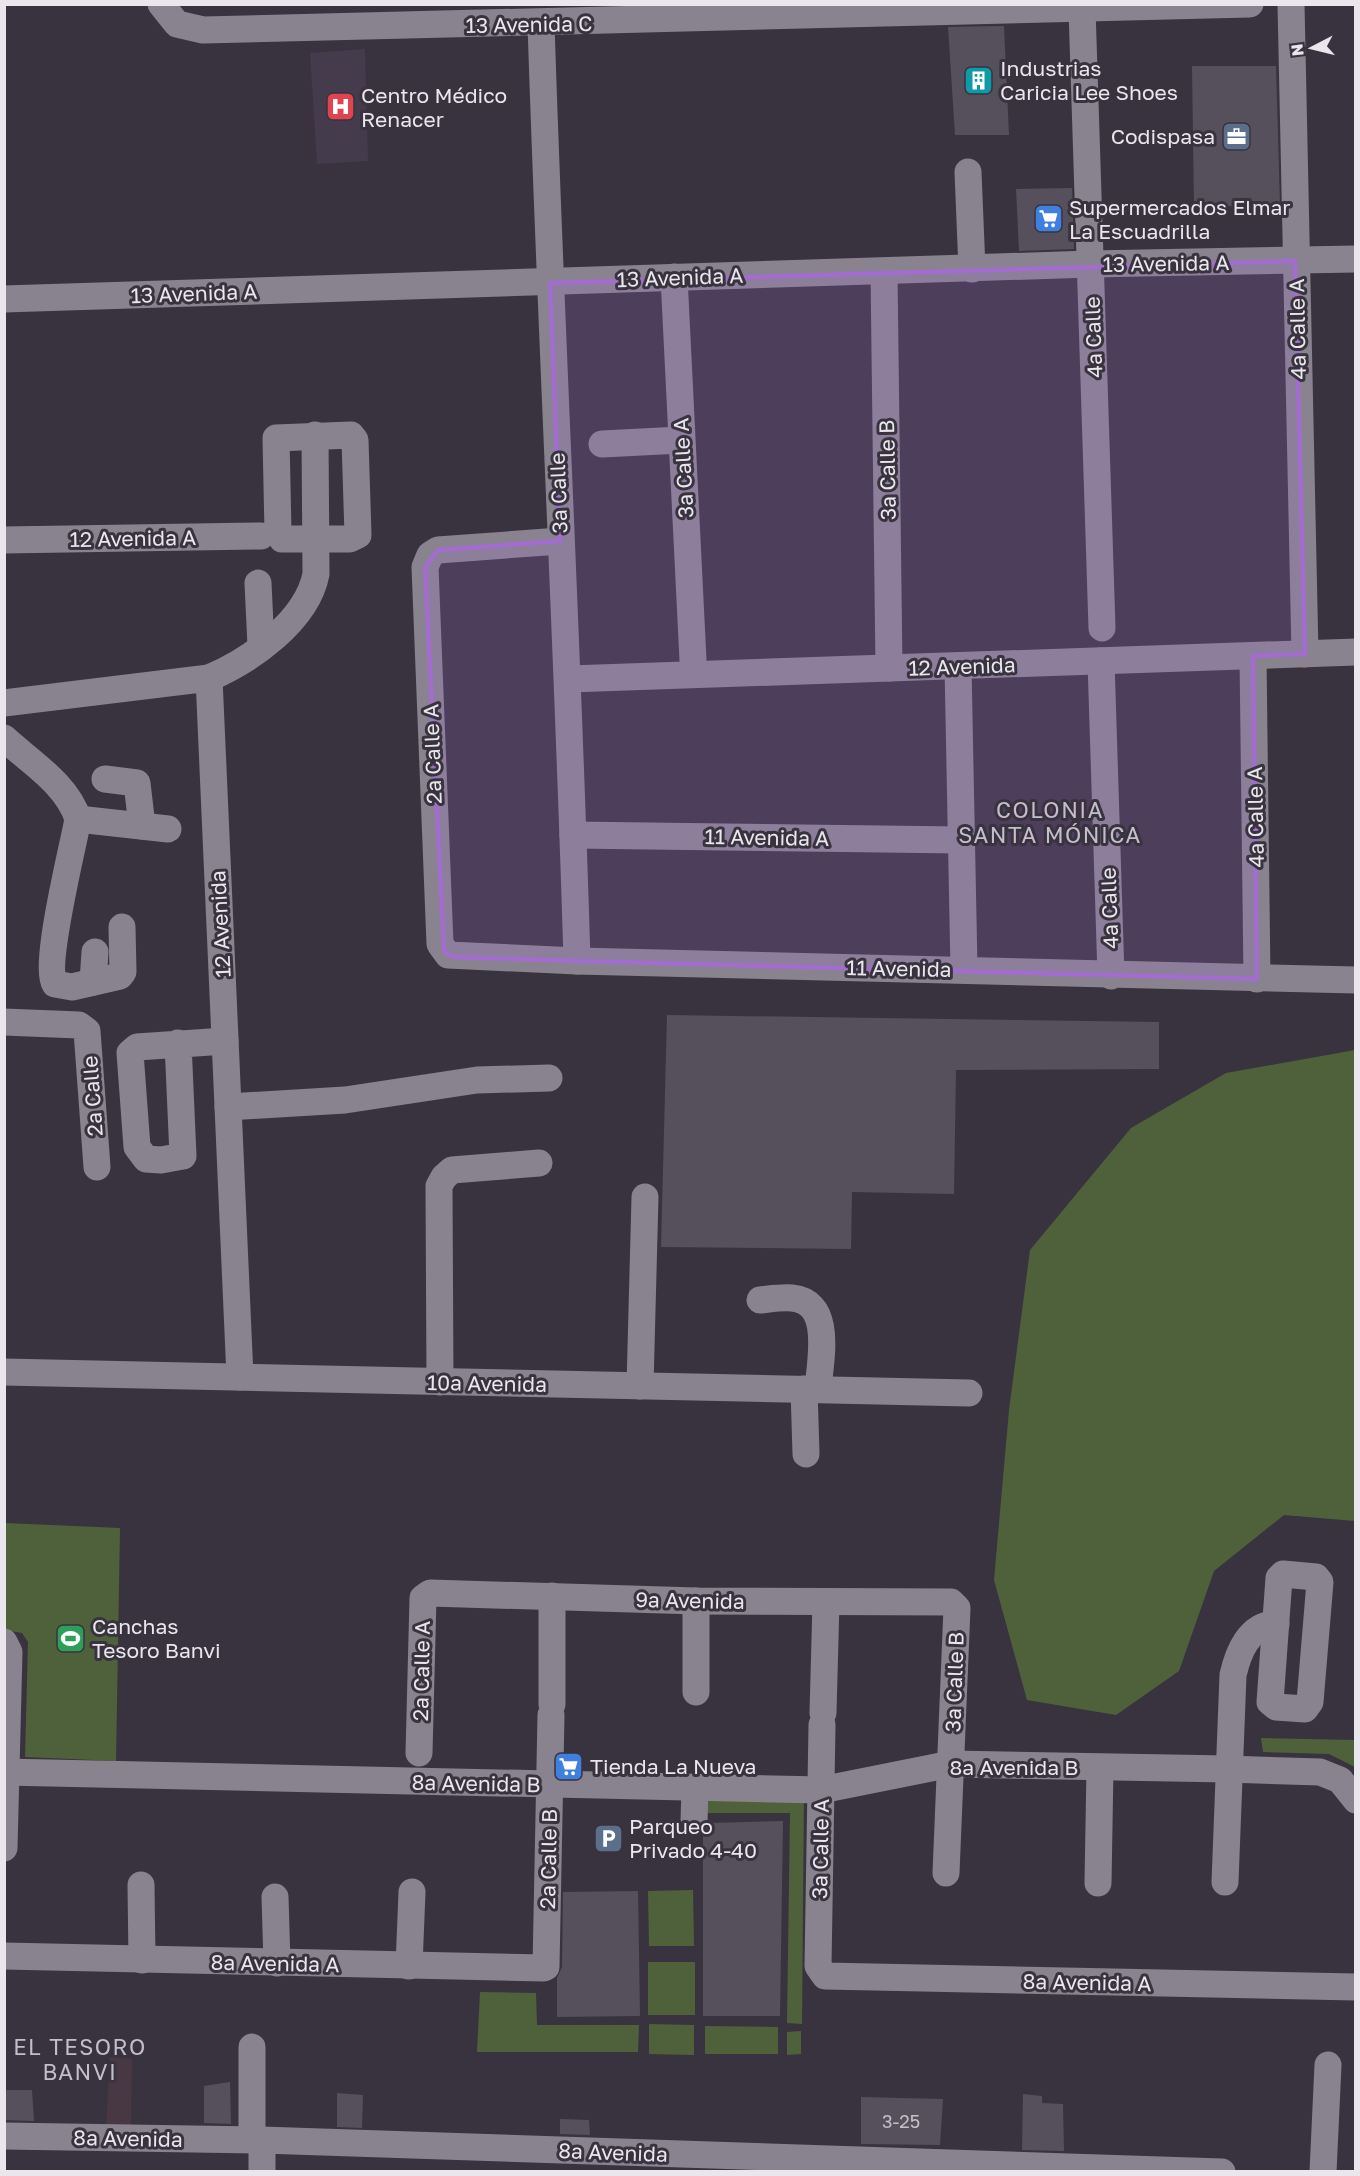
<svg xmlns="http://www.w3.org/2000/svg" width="1360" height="2176" font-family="'Golos Text',sans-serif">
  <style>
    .built { fill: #443b4c }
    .education { fill: #483844 }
    .green { fill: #4f613b }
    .building { fill: #56505c }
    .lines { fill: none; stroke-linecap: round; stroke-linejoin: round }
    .minor { stroke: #898390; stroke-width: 27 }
    .marked { fill: #a26dcf; fill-opacity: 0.2; stroke: #a26dcf; stroke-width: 4.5; stroke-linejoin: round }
    .labels { text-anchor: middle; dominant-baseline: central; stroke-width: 6; stroke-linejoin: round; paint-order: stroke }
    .number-label { font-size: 18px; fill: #c4c0c9 }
    .street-label { font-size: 21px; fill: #e9e6ed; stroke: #39333f }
    .poi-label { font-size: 21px; fill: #e9e6ed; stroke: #39333f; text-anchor: start }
    .neighbourhood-label { font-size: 22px; letter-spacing: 1.5px; fill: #c4becc; stroke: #39333f }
  </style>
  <rect width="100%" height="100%" fill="#39333f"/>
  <polygon class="built" points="365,49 368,161 317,164 310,53"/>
  <polygon class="education" points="110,2057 132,2059 131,2126 106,2128"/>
  <g class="green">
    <polygon points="1355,1050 1355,1521 1284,1515 1214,1571 1179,1671 1116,1715 1027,1700 994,1580 1009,1410 1030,1250 1131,1128 1226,1073"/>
    <polygon points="5,1523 120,1528 116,1761 25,1757 28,1642 22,1633 5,1630"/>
    <polygon points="1261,1738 1355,1740 1355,1767 1329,1754 1263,1752"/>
    <polygon points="706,1791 804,1791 802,2024 787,2023 790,1813 706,1813"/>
    <polygon points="693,1890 694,1946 649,1946 648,1891"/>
    <rect x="648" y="1962" width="47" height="53"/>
    <polygon points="480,1992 536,1993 537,2025 639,2025 638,2052 477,2052"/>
    <polygon points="649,2024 694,2025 694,2055 649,2054"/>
    <polygon points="705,2026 778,2027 778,2054 705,2054"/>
    <polygon points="801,2031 801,2054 787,2055 787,2032"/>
  </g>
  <g class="building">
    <polygon points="1004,26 1009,135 955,135 948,27"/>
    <polygon points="1192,66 1276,66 1280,205 1194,207"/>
    <polygon points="1072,188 1074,249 1019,251 1016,189"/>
    <polygon points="667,1015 1159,1022 1159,1069 956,1070 954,1194 852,1192 851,1249 661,1247"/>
    <polygon points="783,1821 780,2016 703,2016 703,1834 710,1823"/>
    <polygon points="638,1891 640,2016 557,2017 557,1978 562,1967 563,1892"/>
    <polygon points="230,2082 231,2124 204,2123 204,2086"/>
    <polygon points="4,2090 32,2090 34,2121 4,2120"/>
    <polygon points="337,2093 363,2095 362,2128 337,2127"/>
    <polygon points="1023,2094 1042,2096 1042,2103 1063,2104 1064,2151 1022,2150"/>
    <polygon points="861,2097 943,2099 940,2145 861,2144"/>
    <polygon points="560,2119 589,2120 590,2135 560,2134"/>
  </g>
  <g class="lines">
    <g class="minor">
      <polyline points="161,4 177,24 203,30 1250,4"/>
      <polyline points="1291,4 1305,654"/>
      <polyline points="1082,9 1102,628"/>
      <path d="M541 24C551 337 568 649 577 961"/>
      <polyline points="968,172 972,269"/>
      <polyline points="884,272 889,668"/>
      <polyline points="674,277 693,660"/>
      <polyline points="4,299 1091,264 1356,259"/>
      <polygon points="351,435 355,440 358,535 350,539 282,539 278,532 276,438"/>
      <polyline points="602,444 681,440"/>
      <polyline points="4,540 261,536"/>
      <polyline points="560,541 438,550 430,555 425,567 440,944 448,955 577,961 1356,980"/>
      <polyline points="258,583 261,646"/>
      <polyline points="1253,656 1257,979"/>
      <polyline points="1101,661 1111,976"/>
      <polyline points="958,666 964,969"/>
      <path d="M209 678C251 660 307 621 316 574L315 435"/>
      <polyline points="569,679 1356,652"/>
      <polyline points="4,703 209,678 240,1377"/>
      <path d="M4 738C30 762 67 784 78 819 73 847 43 965 55 984L72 987 120 976 123 972 122 927"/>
      <polyline points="105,779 137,783 142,826"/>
      <polyline points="78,819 168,829"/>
      <polyline points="573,835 961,840"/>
      <polyline points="93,982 95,952"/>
      <polyline points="4,1022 79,1025 87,1031 97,1167"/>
      <polyline points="178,1043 183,1156 161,1160 146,1159 137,1147 130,1053 137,1047 225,1041"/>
      <polyline points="228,1107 345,1100 477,1080 549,1078"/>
      <path d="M760 1300C770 1299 782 1297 792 1298 834 1302 820 1361 818 1389"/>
      <polyline points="4,1372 969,1393"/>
      <polyline points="440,1382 439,1186 444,1177 452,1170 539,1163"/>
      <polyline points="640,1386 645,1197"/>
      <polyline points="804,1389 806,1454"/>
      <polygon points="1283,1574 1316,1577 1320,1582 1310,1702 1305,1709 1276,1707 1270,1702 1279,1578"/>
      <polyline points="552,1596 552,1704"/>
      <polyline points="4,1642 9,1652 4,1848"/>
      <polyline points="696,1692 696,1601"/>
      <polyline points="823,1713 826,1602"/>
      <polyline points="822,1725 818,1966 825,1976 1356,1987"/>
      <polyline points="419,1753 423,1598 430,1593 696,1601 951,1602 957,1608 946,1873"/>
      <polyline points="4,1772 821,1790 951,1764 1227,1769 1320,1772 1340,1780 1356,1800"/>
      <polyline points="694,1822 695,1787"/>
      <path d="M1225 1882 1233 1675C1238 1653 1249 1624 1276 1624"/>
      <polyline points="1098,1883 1100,1768"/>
      <polyline points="141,1885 142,1960"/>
      <polyline points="275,1897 277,1963"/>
      <polyline points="4,1956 544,1968 546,1967 551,1715"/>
      <polyline points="409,1966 412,1892"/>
      <polyline points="4,2136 262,2140 1222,2172"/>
      <polyline points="252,2140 252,2047"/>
      <polyline points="262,2172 262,2140"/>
      <polyline points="1323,2172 1328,2065"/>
    </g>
  </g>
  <path class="marked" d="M1295 261 1305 654 1253 656 1257 979 577 961 453 957 444 952 425 567 438 550 560 541 550 283Z"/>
  <defs>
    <symbol id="building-square" viewBox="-11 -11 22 22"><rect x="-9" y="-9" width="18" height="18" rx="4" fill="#0f9aa8" stroke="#39333f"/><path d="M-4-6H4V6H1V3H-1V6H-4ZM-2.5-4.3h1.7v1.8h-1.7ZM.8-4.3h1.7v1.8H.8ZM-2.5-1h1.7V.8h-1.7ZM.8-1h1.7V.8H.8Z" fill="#fff"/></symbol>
    <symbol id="hospital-square" viewBox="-11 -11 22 22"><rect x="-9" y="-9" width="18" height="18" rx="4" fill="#e0444e" stroke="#39333f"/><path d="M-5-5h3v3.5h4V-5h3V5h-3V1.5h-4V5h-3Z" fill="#fff"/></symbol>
    <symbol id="office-square" viewBox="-11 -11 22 22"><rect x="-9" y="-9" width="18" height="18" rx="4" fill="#5c6f8a" stroke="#39333f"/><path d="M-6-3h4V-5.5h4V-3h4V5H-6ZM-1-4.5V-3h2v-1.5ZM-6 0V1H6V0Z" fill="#fff"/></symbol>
    <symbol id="supermarket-square" viewBox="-11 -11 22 22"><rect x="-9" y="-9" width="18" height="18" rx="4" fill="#3f7fe0" stroke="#39333f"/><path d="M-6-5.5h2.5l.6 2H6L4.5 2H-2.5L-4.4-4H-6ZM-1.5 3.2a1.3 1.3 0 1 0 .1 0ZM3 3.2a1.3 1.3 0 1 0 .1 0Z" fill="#fff"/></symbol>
    <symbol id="stadium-square" viewBox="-11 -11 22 22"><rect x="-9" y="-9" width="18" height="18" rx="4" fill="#2e9e5b" stroke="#39333f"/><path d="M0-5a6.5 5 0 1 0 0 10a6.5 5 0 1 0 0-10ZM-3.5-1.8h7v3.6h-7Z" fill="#fff"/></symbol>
    <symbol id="parking-square" viewBox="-11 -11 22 22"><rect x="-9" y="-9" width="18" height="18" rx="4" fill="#5c6f8a" stroke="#39333f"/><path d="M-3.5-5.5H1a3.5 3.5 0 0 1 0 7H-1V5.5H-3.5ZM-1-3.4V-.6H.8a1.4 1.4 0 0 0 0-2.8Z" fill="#fff"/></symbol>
  </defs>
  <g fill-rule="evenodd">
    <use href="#building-square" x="962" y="64" width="33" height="33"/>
    <use href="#hospital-square" x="324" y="90" width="33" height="33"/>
    <use href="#office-square" x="1220" y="120" width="33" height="33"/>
    <use href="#supermarket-square" x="1032" y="202" width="33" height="33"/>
    <use href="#stadium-square" x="54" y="1622" width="33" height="33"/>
    <use href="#supermarket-square" x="552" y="1750" width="33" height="33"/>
    <use href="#parking-square" x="592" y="1822" width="33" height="33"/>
  </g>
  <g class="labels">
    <g class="number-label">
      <text x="901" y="2121">3-25</text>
    </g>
    <g class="street-label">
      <text transform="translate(529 24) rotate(-1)">13 Avenida C</text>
      <text transform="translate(1166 263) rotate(-1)">13 Avenida A</text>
      <text transform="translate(680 277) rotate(-2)">13 Avenida A</text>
      <text transform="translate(194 293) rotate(-2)">13 Avenida A</text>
      <text transform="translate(1297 329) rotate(-91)">4a Calle A</text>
      <text transform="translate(1093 337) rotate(-92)">4a Calle</text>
      <text transform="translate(683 468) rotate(-93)">3a Calle A</text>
      <text transform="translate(887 470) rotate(-91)">3a Calle B</text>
      <text transform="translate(558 493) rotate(-92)">3a Calle</text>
      <text transform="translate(133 538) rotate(-1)">12 Avenida A</text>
      <text transform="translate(962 666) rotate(-2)">12 Avenida</text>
      <text transform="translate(432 754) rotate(-92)">2a Calle A</text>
      <text transform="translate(1255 817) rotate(-91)">4a Calle A</text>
      <text transform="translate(767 837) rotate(1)">11 Avenida A</text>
      <text transform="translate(1109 908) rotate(-92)">4a Calle</text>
      <text transform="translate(220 924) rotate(-93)">12 Avenida</text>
      <text transform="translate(899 968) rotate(1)">11 Avenida</text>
      <text transform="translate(92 1096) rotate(-94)">2a Calle</text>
      <text transform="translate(487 1383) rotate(1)">10a Avenida</text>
      <text transform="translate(690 1600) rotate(1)">9a Avenida</text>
      <text transform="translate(421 1671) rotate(-89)">2a Calle A</text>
      <text transform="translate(954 1682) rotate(-88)">3a Calle B</text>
      <text x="1014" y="1767">8a Avenida B</text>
      <text transform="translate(476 1783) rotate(1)">8a Avenida B</text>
      <text transform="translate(820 1849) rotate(-89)">3a Calle A</text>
      <text transform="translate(548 1859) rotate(-89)">2a Calle B</text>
      <text transform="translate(275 1963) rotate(1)">8a Avenida A</text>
      <text transform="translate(1087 1982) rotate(1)">8a Avenida A</text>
      <text transform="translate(128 2138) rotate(1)">8a Avenida</text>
      <text transform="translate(613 2152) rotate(2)">8a Avenida</text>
    </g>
    <g class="poi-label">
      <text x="1000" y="68">Industrias<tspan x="1000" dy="24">Caricia Lee Shoes</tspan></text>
      <text x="361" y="95">Centro Médico<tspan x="361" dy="24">Renacer</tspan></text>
      <text x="1215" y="136" text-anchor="end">Codispasa</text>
      <text x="1069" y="207">Supermercados Elmar<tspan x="1069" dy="24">La Escuadrilla</tspan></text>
      <text x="92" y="1626">Canchas<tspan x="92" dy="24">Tesoro Banvi</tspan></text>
      <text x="590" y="1766">Tienda La Nueva</text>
      <text x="629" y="1826">Parqueo<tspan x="629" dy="24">Privado 4-40</tspan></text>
    </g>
    <g class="neighbourhood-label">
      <text x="1050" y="809">COLONIA<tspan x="1050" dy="25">SANTA MÓNICA</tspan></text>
      <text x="80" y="2046">EL TESORO<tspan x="80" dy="25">BANVI</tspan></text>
    </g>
  </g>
  <rect width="1360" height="2176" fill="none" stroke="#e9e6ed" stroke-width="12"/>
  <g transform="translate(1312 48) rotate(263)" stroke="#39333f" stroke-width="4.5" paint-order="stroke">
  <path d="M0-4.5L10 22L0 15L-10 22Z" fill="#e9e6ed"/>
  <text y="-9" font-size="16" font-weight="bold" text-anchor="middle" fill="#e9e6ed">N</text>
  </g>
</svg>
